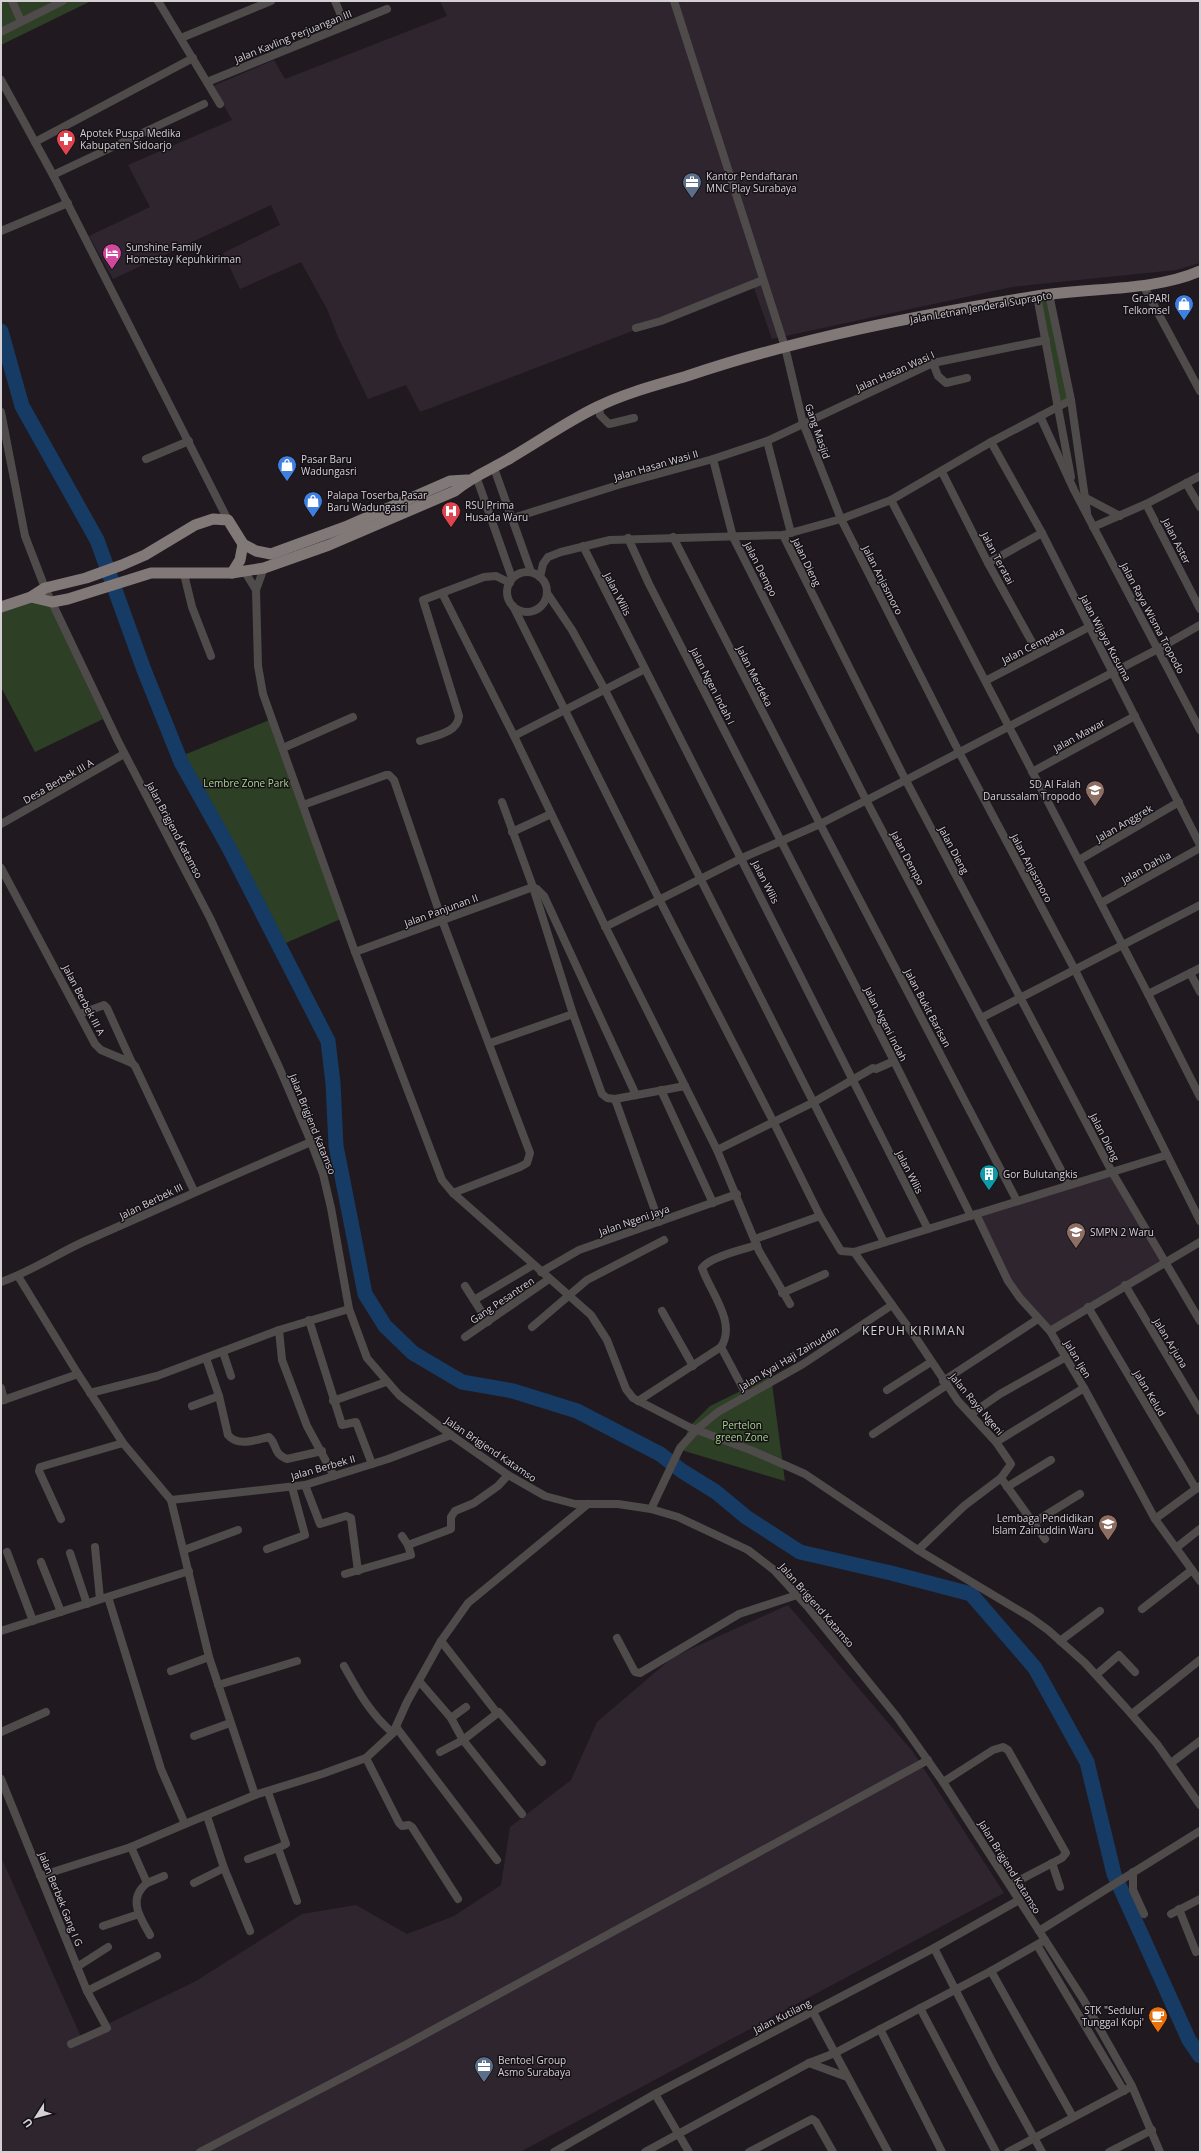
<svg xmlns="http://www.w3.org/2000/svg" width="1201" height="2153" font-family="'Open Sans',sans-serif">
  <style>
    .built { fill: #2e252f }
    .green { fill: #2d3f24 }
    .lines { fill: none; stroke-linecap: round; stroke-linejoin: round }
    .river { stroke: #163b65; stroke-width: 15 }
    .minor { stroke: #4f4b4a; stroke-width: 8 }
    .major { stroke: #817977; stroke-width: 11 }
    .labels { text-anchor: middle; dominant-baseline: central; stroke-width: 3; stroke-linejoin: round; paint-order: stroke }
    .street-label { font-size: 10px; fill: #d4d0d4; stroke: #161117 }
    .poi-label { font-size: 10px; fill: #d4d0d4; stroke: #161117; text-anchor: start }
    .park-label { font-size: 10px; fill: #a6d88d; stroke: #161117 }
    .quarter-label { font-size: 12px; letter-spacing: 1px; fill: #d4d0d4; stroke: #161117 }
  </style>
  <rect width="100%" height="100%" fill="#201a20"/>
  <g class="built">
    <polygon points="440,1 1200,1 1200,263 1176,270 1012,287 772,339 753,285 420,412 406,385 368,399 338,337 327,309 301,262 240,289 223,253 280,225 271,205 113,279 89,236 150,207 128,165 232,120 213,86 274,60 285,79 447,16"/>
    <polygon points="1112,1174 1165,1261 1049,1329 1019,1295 978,1210"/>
    <polygon points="788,1605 913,1752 1004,1893 520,2152 1,2152 1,1857 81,2037 196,1981 302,1914 356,1905 407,1934 454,1916 501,1885 510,1827 571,1780 597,1722 673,1657"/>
  </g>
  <g class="green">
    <polygon points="1,1 91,1 1,45"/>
    <polygon points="1037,297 1048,297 1070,398 1060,407"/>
    <polygon points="30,601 48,603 103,719 35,752 1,687 1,611"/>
    <polygon points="272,719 343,918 279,946 179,757"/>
    <polygon points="771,1376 785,1481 681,1450 689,1427 710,1406"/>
  </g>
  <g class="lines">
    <polyline class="river" points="1,331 22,406 97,540 144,670 181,762 228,846 328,1041 333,1083 336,1146 352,1227 365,1294 385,1326 413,1353 462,1382 513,1391 577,1411 660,1454 682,1471 716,1492 746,1517 800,1552 891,1573 971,1594 1035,1668 1087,1762 1114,1874 1189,2040 1200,2056"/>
    <g class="minor">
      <polyline points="12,1 21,21"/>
      <polyline points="158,1 220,104"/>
      <polyline points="335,1 345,25"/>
      <polyline points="674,1 785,347 803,423 841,519 959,752 1075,970 1200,1221"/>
      <polyline points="1,32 63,1"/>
      <polyline points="181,38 271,1"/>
      <polyline points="1,80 53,175 228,520"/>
      <polyline points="207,82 387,9"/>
      <polyline points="35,142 193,58"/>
      <polyline points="53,175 204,104"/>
      <polyline points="1,231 68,203"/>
      <polyline points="1143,285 1200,391"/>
      <polyline points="1049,294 1071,400 1087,512"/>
      <polyline points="1037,296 1071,477"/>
      <polyline points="636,328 661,321 763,280"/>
      <polyline points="933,363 938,376 946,383 967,378"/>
      <polyline points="599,406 600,415 609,424 634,418"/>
      <polyline points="1,412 25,536 45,588 118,741 210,918 279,1067 311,1142 323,1174 331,1208 349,1309 367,1358 399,1395 451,1435 508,1475 545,1496 575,1504 618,1504 651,1509 678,1517 748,1550 774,1570 807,1606 897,1717 943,1782 1083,1999 1132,2086 1160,2152"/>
      <polyline points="1040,416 1074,490 1200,730"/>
      <polyline points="767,441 791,533"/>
      <polyline points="991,442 1042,533 1200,845"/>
      <polyline points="146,459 189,441"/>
      <polyline points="713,459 733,537 866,800 1069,1185"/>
      <polyline points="494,468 531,572"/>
      <polyline points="942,472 988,563 1038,653"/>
      <polyline points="476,476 512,578"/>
      <polyline points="1186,483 1200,507"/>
      <polyline points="1086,498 1120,516"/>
      <path d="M891 500C978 664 1063 829 1148 994"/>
      <polyline points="1146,504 1200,609"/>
      <polyline points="513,518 618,485 713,459 767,441 933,363 1046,340"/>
      <polyline points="1093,527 1146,504 1200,476"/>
      <polyline points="783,535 902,773 1112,1172 1200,1321"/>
      <polyline points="673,537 820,824 1017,1201"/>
      <polyline points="628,538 649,584 894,1061 971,1216"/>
      <polyline points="583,546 928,1229"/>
      <polyline points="988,563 1042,533"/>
      <polyline points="245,572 256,590 258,666 263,694 355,952 442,1180 453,1193 591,1315 607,1340 626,1389 633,1398 689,1427 753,1451 805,1474 918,1550 1030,1617 1048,1630 1085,1663 1126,1708 1157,1744 1200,1805"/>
      <circle cx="527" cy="592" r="20"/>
      <polyline points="184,574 192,607 211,656"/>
      <polyline points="540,577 543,564 548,557 561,552 610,540 783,535 841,519 891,500 991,442 1071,400"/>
      <polyline points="256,590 264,568"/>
      <polyline points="442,593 514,736 605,926 717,1150 759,1251 790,1304"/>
      <polyline points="547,593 572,630 605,690 884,1242"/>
      <polyline points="513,606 658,897 773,1121 820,1216 841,1251 854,1252 1167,1155"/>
      <polyline points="987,680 1089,627"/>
      <polyline points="514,736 645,669"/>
      <path d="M420 741C434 736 458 733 459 716L423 600 484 577 496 576 510 583"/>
      <polyline points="283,748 353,717"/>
      <polyline points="1032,772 1135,716"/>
      <polyline points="502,802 533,887 573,1014 602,1094 607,1098 615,1099 685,1086"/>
      <polyline points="303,805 386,775 389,775 394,780 442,920 530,1153 527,1163 520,1167 453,1193"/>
      <polyline points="1,824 124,754"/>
      <polyline points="512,832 551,814"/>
      <polyline points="1079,860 1179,802"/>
      <polyline points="1,868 95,1044 101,1050 132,1063 135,1066 194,1191"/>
      <polyline points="533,887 537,889 544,896 636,1095"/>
      <polyline points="1101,903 1200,848"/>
      <polyline points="605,927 742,858 820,824 906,780 1158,649 1200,625"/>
      <polyline points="355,952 533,887"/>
      <polyline points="1200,968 1148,994 1200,1097"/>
      <polyline points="1190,973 1200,992"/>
      <polyline points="80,1014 104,1005 107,1008 132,1063"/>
      <polyline points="981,1018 1200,905"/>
      <polyline points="490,1043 573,1014"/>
      <polyline points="661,1090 713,1203"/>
      <polyline points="615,1099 659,1222"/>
      <polyline points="717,1150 814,1102 873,1068 876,1069 894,1061"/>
      <polyline points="976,1214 1008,1281 1020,1298 1050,1331 1084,1388 1155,1519 1200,1581"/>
      <polyline points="755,1239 820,1216"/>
      <polyline points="854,1252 916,1338 958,1401 996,1442 1011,1464 1001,1478 964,1506 918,1550"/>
      <polyline points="541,1272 579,1250 737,1194"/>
      <polyline points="18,1276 78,1374 123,1443 171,1500 209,1657 255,1795"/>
      <path d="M1 1282C30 1272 55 1255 83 1242 159 1209 235 1174 311 1142"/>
      <polyline points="1125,1285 1200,1411"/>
      <polyline points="465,1286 488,1322"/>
      <polyline points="782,1293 825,1274"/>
      <polyline points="474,1300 533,1265"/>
      <polyline points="1088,1307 1196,1489"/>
      <polyline points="662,1311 693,1366"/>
      <polyline points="309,1320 342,1425 356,1422 372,1464"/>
      <polyline points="532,1327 587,1280 664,1240"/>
      <polyline points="279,1330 282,1360 307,1426 334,1476"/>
      <polyline points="1050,1331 1200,1242"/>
      <polyline points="465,1337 549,1279"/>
      <polyline points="721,1347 747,1396"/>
      <polyline points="223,1352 231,1376"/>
      <path d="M206 1358 219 1396 228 1435C238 1447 255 1440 269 1437 278 1445 272 1453 287 1459L322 1451"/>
      <polyline points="943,1381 1038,1319"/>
      <polyline points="1,1388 4,1400"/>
      <polyline points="887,1390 931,1362"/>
      <polyline points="90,1393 157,1376 279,1330 349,1309"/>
      <polyline points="1,1401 78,1374"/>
      <polyline points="333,1401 386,1382"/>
      <path d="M638 1401 721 1347C737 1322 710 1292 702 1268 709 1257 744 1249 757 1245"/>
      <polyline points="192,1406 219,1396"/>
      <polyline points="971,1414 1000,1394 1066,1357"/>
      <polyline points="873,1434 947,1385"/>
      <polyline points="996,1442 1084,1388"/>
      <polyline points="1001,1478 1045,1539"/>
      <polyline points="305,1485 320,1524 346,1516 351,1518 358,1571"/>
      <polyline points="1007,1487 1051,1460"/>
      <polyline points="171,1500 305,1485 388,1459 451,1435"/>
      <polyline points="651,1509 680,1448 697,1429 718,1412 803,1364 892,1305"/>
      <polyline points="61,1519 39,1471 40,1467 123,1443"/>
      <polyline points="1155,1519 1200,1486"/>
      <polyline points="1033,1523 1080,1494"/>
      <polyline points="402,1536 408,1545"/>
      <polyline points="95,1547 100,1599"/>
      <polyline points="1176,1548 1200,1529"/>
      <polyline points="267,1549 305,1535 292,1487"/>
      <polyline points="184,1550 238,1530"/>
      <polyline points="7,1552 33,1621"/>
      <polyline points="70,1553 87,1604"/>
      <polyline points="41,1562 61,1612"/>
      <polyline points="345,1574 411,1555 408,1545 451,1529 451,1517 455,1511 474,1503 498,1486 508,1475"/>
      <polyline points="108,1597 161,1769 185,1824 255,1795 322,1774 366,1758 393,1733 407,1702 441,1641 468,1603 588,1504"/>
      <polyline points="1142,1609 1192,1570"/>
      <polyline points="1,1631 189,1571"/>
      <polyline points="617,1638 635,1672 640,1673 739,1614 797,1595"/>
      <polyline points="441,1641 497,1713"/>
      <polyline points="1060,1641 1100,1611"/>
      <path d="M344 1666C358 1691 371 1715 393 1733"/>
      <polyline points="171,1671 209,1657"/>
      <polyline points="1096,1675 1119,1655 1135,1672"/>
      <polyline points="419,1681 451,1718 463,1740 522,1814"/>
      <polyline points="218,1685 297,1661"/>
      <polyline points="1132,1714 1200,1660"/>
      <polyline points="451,1718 466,1707"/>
      <polyline points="396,1727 497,1860"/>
      <polyline points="1,1732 46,1712"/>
      <polyline points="194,1736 230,1723"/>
      <polyline points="440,1752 463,1740 499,1712 542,1762"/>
      <polyline points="366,1758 399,1823 402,1826 409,1825 412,1827 458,1899"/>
      <polyline points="1171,1763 1200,1741"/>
      <polyline points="1,1779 87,1991 157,1956"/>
      <polyline points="943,1782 993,1750 1003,1747 1008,1750 1066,1853 1062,1858 1010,1885"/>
      <polyline points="207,1816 224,1868 250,1931"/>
      <path d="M131 1847 147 1883C127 1899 140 1917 150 1935"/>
      <polyline points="278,1848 297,1901"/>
      <polyline points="248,1859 278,1848 286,1844 268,1792"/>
      <polyline points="1052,1863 1060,1887"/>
      <polyline points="1133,1872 1133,1890 1144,1914"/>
      <polyline points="40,1876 131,1847 185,1824"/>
      <polyline points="147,1883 164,1876"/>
      <polyline points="194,1883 224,1868"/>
      <polyline points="1179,1909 1196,1952"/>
      <polyline points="1171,1914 1200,1899"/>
      <polyline points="103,1926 139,1914"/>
      <polyline points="1039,1931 1200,1831"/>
      <polyline points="1037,1945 1124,2091"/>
      <polyline points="934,1948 995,2067 1042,2152"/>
      <polyline points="77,1967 108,1947"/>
      <polyline points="991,1971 1073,2117"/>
      <polyline points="920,2008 996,2152"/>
      <polyline points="813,2012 888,2152"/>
      <polyline points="880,2029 942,2152"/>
      <polyline points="71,2044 107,2028 87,1991"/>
      <polyline points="809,2063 847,2077"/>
      <polyline points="655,2094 689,2152"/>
      <polyline points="200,2152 407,2044 928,1760"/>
      <polyline points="554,2152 655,2094 934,1948 1019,1900"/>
      <polyline points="645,2152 809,2063 835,2053 991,1971 1045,1940"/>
      <polyline points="749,2152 812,2119 816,2122 833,2152"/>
      <polyline points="1008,2152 1127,2089"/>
      <polyline points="1109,2152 1152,2130"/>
    </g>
    <g class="major">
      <polyline points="232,573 240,560 243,544"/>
      <path d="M31 597 52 602 68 599 151 573H232L264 568 329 545 455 491C472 476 493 469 512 457 541 440 568 421 597 407 625 393 657 385 687 376 800 338 919 315 1037 296 1089 287 1152 292 1200 271"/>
      <polyline points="1,607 31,597 45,588 86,578 122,565 145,555 195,525 213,519 228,520 243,544 256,551 271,554 345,527 450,481 467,480"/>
    </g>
  </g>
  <defs>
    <symbol id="pharmacy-pin" viewBox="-11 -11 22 30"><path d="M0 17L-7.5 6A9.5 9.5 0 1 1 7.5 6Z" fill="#e0444e" stroke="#161117"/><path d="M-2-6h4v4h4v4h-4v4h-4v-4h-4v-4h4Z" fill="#fff"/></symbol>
    <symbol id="office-pin" viewBox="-11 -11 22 30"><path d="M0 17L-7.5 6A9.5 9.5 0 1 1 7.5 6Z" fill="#5c6f8a" stroke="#161117"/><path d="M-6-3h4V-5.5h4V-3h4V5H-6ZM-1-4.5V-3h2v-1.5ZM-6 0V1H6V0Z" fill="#fff"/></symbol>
    <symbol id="hotel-pin" viewBox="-11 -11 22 30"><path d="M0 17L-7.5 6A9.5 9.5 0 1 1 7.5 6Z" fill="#d1479c" stroke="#161117"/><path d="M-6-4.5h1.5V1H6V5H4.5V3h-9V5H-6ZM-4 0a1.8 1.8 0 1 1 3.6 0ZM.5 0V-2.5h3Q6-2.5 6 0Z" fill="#fff"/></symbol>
    <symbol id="shop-pin" viewBox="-11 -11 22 30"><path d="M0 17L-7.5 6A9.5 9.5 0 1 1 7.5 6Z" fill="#3f7fe0" stroke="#161117"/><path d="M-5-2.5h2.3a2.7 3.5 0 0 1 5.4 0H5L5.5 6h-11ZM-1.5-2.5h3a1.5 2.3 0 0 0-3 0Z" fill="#fff"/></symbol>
    <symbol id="hospital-pin" viewBox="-11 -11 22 30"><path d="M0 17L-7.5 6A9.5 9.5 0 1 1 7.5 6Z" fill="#e0444e" stroke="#161117"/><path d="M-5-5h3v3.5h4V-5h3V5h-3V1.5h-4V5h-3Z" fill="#fff"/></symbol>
    <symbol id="school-pin" viewBox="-11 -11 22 30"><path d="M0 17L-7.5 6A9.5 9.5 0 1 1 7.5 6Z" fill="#8d6e63" stroke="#161117"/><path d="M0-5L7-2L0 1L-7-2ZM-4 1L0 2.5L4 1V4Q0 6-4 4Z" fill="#fff"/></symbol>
    <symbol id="building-pin" viewBox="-11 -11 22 30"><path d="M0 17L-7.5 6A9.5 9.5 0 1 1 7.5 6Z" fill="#0f9aa8" stroke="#161117"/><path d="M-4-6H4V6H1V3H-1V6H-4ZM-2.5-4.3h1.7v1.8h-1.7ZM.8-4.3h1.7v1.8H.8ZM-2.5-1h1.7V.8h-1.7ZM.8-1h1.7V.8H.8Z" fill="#fff"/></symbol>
    <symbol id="cafe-pin" viewBox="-11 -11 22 30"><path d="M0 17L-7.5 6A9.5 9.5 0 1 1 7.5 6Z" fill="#e8710a" stroke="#161117"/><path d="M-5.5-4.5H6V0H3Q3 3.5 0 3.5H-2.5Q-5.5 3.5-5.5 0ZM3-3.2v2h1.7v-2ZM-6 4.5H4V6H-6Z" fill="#fff"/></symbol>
  </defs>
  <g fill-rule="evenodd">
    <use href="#pharmacy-pin" x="55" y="128" width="22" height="30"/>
    <use href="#office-pin" x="681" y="171" width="22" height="30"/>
    <use href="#hotel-pin" x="101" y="242" width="22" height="30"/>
    <use href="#shop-pin" x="1173" y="293" width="22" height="30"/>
    <use href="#shop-pin" x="276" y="454" width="22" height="30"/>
    <use href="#shop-pin" x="302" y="490" width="22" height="30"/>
    <use href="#hospital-pin" x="440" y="500" width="22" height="30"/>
    <use href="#school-pin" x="1084" y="779" width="22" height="30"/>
    <use href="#building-pin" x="978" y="1163" width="22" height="30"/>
    <use href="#school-pin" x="1065" y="1221" width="22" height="30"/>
    <use href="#school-pin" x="1097" y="1513" width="22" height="30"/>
    <use href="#cafe-pin" x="1147" y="2005" width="22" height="30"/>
    <use href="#office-pin" x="473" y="2055" width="22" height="30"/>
  </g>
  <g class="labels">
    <g class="street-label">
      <text transform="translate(293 36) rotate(-22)">Jalan Kavling Perjuangan III</text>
      <text transform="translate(981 307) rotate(-10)">Jalan Letnan Jenderal Suprapto</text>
      <text transform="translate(895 371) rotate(-24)">Jalan Hasan Wasi I</text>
      <text transform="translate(818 431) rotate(71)">Gang Masjid</text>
      <text transform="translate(656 465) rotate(-16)">Jalan Hasan Wasi II</text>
      <text transform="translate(1177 541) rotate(63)">Jalan Aster</text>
      <text transform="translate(998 558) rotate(62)">Jalan Teratai</text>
      <text transform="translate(807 562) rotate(64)">Jalan Dieng</text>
      <text transform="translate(761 569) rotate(63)">Jalan Dempo</text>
      <text transform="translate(883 580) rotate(63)">Jalan Anjasmoro</text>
      <text transform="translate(618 594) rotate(63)">Jalan Wilis</text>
      <text transform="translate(1153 618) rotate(62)">Jalan Raya Wisma Tropodo</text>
      <text transform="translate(1106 638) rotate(62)">Jalan Wijaya Kusuma</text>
      <text transform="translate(1033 645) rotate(-27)">Jalan Cempaka</text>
      <text transform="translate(755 676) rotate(63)">Jalan Merdeka</text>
      <text transform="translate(713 686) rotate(63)">Jalan Ngen Indah I</text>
      <text transform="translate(1079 735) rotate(-29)">Jalan Mawar</text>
      <text transform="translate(58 781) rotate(-30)">Desa Berbek III A</text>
      <text transform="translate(1124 823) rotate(-30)">Jalan Anggrek</text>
      <text transform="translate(175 830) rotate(62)">Jalan Brigjend Katamso</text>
      <text transform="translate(954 850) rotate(62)">Jalan Dieng</text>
      <text transform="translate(908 858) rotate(62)">Jalan Dempo</text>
      <text transform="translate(1146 867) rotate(-29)">Jalan Dahlia</text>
      <text transform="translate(1032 868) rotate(62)">Jalan Anjasmoro</text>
      <text transform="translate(766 882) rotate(63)">Jalan Wilis</text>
      <text transform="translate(441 910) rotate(-20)">Jalan Panjunan II</text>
      <text transform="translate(84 1000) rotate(62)">Jalan Berbek III A</text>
      <text transform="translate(928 1008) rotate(62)">Jalan Bukit Barisan</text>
      <text transform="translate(886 1024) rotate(63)">Jalan Ngeni Indah</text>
      <text transform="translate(313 1124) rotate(68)">Jalan Brigjend Katamso</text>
      <text transform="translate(1105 1137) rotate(63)">Jalan Dieng</text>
      <text transform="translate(910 1172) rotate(63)">Jalan Wilis</text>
      <text transform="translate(151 1201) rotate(-26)">Jalan Berbek III</text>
      <text transform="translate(634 1220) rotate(-19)">Jalan Ngeni Jaya</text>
      <text transform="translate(502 1300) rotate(-34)">Gang Pesantren</text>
      <text transform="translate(1171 1343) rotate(59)">Jalan Arjuna</text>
      <text transform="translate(789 1358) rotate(-31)">Jalan Kyai Haji Zainuddin</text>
      <text transform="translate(1078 1359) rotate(59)">Jalan Ijen</text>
      <text transform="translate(1150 1393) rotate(59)">Jalan Kelud</text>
      <text transform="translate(977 1404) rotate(50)">Jalan Raya Ngeni</text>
      <text transform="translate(491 1449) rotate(34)">Jalan Brigjend Katamso</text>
      <text transform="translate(323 1467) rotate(-16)">Jalan Berbek II</text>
      <text transform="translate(817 1605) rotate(49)">Jalan Brigjend Katamso</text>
      <text transform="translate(1010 1867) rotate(58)">Jalan Brigjend Katamso</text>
      <text transform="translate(61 1899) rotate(68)">Jalan Berbek Gang I G</text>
      <text transform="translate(782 2016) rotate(-27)">Jalan Kutilang</text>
    </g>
    <g class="poi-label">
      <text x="80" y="133">Apotek Puspa Medika<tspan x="80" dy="12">Kabupaten Sidoarjo</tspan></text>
      <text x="706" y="176">Kantor Pendaftaran<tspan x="706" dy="12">MNC Play Surabaya</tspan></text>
      <text x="126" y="247">Sunshine Family<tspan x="126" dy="12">Homestay Kepuhkiriman</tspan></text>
      <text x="1170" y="298" text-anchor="end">GraPARI<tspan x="1170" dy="12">Telkomsel</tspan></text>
      <text x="301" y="459">Pasar Baru<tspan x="301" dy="12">Wadungasri</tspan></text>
      <text x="327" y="495">Palapa Toserba Pasar<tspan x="327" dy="12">Baru Wadungasri</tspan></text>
      <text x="465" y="505">RSU Prima<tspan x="465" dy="12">Husada Waru</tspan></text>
      <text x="1081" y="784" text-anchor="end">SD Al Falah<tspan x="1081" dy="12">Darussalam Tropodo</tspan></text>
      <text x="1003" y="1174">Gor Bulutangkis</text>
      <text x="1090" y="1232">SMPN 2 Waru</text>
      <text x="1094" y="1518" text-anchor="end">Lembaga Pendidikan<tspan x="1094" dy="12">Islam Zainuddin Waru</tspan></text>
      <text x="1144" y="2010" text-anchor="end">STK "Sedulur<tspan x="1144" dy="12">Tunggal Kopi'</tspan></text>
      <text x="498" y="2060">Bentoel Group<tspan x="498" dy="12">Asmo Surabaya</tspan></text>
    </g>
    <g class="park-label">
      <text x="246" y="783">Lembre Zone Park</text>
      <text x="742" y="1425">Pertelon<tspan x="742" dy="12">green Zone</tspan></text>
    </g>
    <g class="quarter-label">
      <text x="914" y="1330">KEPUH KIRIMAN</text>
    </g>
  </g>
  <rect width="1201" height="2153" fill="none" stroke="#d4d0d4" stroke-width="4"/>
  <g transform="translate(36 2117) rotate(234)" stroke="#161117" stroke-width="3" paint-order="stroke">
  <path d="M0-3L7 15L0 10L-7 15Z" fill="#d4d0d4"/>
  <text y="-6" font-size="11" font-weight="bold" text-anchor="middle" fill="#d4d0d4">U</text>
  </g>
</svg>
